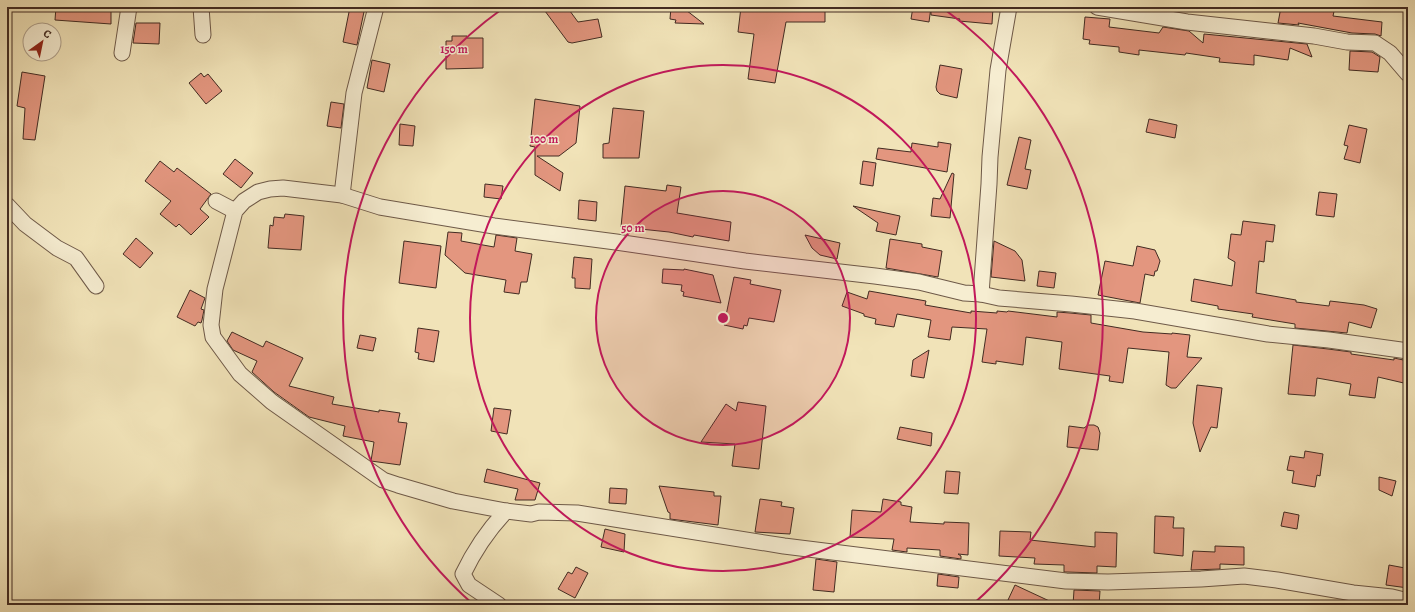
<svg xmlns="http://www.w3.org/2000/svg" width="1415" height="612" font-family="Alegreya,serif">
  <style>
    .building { fill: #e3967f; stroke: #422b22 }
    .lines { fill: none; stroke-linecap: round; stroke-linejoin: round }
    .minor-casing { stroke: #6e5948; stroke-width: 17 }
    .minor { stroke: #f6edd1; stroke-width: 15 }
    .ring { fill: none; stroke: #c2185b; stroke-width: 2 }
    .centre { fill: #c2185b; stroke: #f6edd1; stroke-width: 2 }
    .ring-label { font-size: 12px; text-anchor: middle; font-weight: bold; fill: #c2185b; stroke: #f6edd1; stroke-width: 3; stroke-linejoin: round; paint-order: stroke }
  </style>
  <rect width="100%" height="100%" fill="#f1e3b8"/>
  <filter id="stains"><feTurbulence type="fractalNoise" baseFrequency=".005" numOctaves="4"/><feColorMatrix values="0 0 0 0 .2 0 0 0 0 .09 0 0 0 0 .02 0 0 0 .5 -.17"/></filter>
  <radialGradient id="worn" r=".72"><stop offset=".6" stop-color="#630" stop-opacity="0"/><stop offset="1" stop-color="#630" stop-opacity=".3"/></radialGradient>
  <g class="building">
    <polygon points="56,7 111,7 111,24 55,20"/>
    <polygon points="350,7 365,7 357,45 343,42"/>
    <polygon points="542,7 567,7 578,22 598,19 602,37 572,43 568,42"/>
    <polygon points="671,7 682,7 704,24 675,23 676,20 670,19"/>
    <polygon points="741,7 825,7 825,22 786,22 775,83 748,79 754,34 738,32"/>
    <polygon points="913,7 931,7 929,22 911,19"/>
    <polygon points="931,7 993,7 992,24 959,21 960,19 931,15"/>
    <polygon points="1281,7 1335,7 1333,16 1382,22 1381,36 1375,34 1352,33 1298,23 1299,25 1278,23"/>
    <polygon points="1085,17 1110,19 1109,27 1159,33 1163,27 1189,31 1203,43 1204,34 1307,44 1312,57 1290,48 1288,60 1254,55 1254,65 1219,62 1220,58 1186,53 1185,55 1139,50 1139,55 1119,52 1119,47 1089,44 1090,40 1083,39"/>
    <polygon points="136,23 160,23 159,44 133,43"/>
    <polygon points="452,36 467,36 467,38 483,38 483,68 446,69 446,41 452,41"/>
    <polygon points="1350,51 1372,52 1380,57 1378,72 1349,70"/>
    <polygon points="372,60 390,64 384,92 367,88"/>
    <polygon points="940,65 962,69 957,98 940,94 937,91 936,87"/>
    <polygon points="22,72 45,76 35,140 23,139 25,108 17,106"/>
    <polygon points="201,73 204,77 208,74 222,91 206,104 189,83"/>
    <polygon points="535,99 580,106 576,143 559,156 537,156 563,173 560,191 535,175 535,147 530,146"/>
    <polygon points="331,102 344,104 341,128 327,126"/>
    <polygon points="613,108 644,111 639,158 603,158 603,144 609,143"/>
    <polygon points="1149,119 1177,125 1175,138 1146,132"/>
    <polygon points="400,124 415,126 413,146 399,145"/>
    <polygon points="1349,125 1367,129 1360,163 1344,159 1348,146 1344,145"/>
    <polygon points="1019,137 1031,140 1025,169 1031,170 1027,189 1007,185"/>
    <polygon points="938,142 951,144 947,172 876,159 878,148 911,152 912,143 938,147"/>
    <polygon points="235,159 253,173 241,188 223,174"/>
    <polygon points="160,161 174,172 177,168 211,194 200,209 209,217 191,235 179,224 176,227 160,214 171,201 145,181"/>
    <polygon points="863,161 876,163 873,186 860,184"/>
    <polygon points="952,173 954,174 950,218 931,216 933,198 940,199"/>
    <polygon points="485,184 503,186 501,199 484,197"/>
    <polygon points="667,185 681,187 677,213 731,222 729,241 694,235 693,237 669,232 621,227 625,186 666,191"/>
    <polygon points="1319,192 1337,194 1334,217 1316,215"/>
    <polygon points="579,200 597,202 596,221 578,219"/>
    <polygon points="853,206 900,216 896,235 876,231 878,223"/>
    <polygon points="285,214 304,216 301,250 268,248 270,225 273,226 274,217 284,218"/>
    <polygon points="1243,221 1275,225 1273,242 1266,241 1264,262 1259,261 1256,293 1296,300 1296,302 1329,306 1330,301 1364,305 1377,309 1371,328 1349,322 1347,333 1295,328 1295,324 1252,317 1253,314 1218,309 1218,306 1191,301 1194,279 1232,286 1235,262 1228,258 1231,234 1241,235"/>
    <polygon points="448,232 462,233 461,241 494,247 496,235 517,238 515,251 532,254 527,282 521,282 519,294 504,292 506,280 465,273 445,255"/>
    <polygon points="805,235 840,243 837,259 820,255 812,248"/>
    <polygon points="136,238 153,253 140,268 123,254"/>
    <polygon points="890,239 922,244 922,247 942,251 938,277 886,268"/>
    <polygon points="404,241 441,246 436,288 399,283"/>
    <polygon points="994,241 1015,251 1022,260 1025,281 991,277"/>
    <polygon points="1137,246 1155,250 1160,261 1157,271 1155,271 1154,276 1145,274 1140,303 1098,295 1105,261 1133,266"/>
    <polygon points="574,257 592,259 590,289 575,288 575,278 572,278"/>
    <polygon points="663,269 684,270 684,269 713,275 721,303 683,296 684,292 681,291 682,285 662,283"/>
    <polygon points="1039,271 1056,273 1054,288 1037,286"/>
    <polygon points="734,277 751,280 750,284 781,290 774,322 749,318 747,326 744,325 743,329 724,325"/>
    <polygon points="190,290 205,298 201,309 204,310 202,320 201,323 198,322 195,326 177,317"/>
    <polygon points="869,291 926,301 925,305 971,313 971,311 997,313 997,311 1007,312 1008,311 1057,317 1057,312 1070,313 1091,315 1091,323 1143,332 1172,334 1172,333 1190,335 1187,357 1202,358 1176,388 1171,388 1166,385 1169,352 1128,348 1123,383 1109,381 1110,376 1059,369 1062,342 1026,337 1023,365 996,361 996,364 982,362 987,329 952,327 950,340 928,337 931,320 897,314 894,327 875,324 876,319 864,316 864,314 842,306 847,292 867,299"/>
    <polygon points="418,328 439,331 434,362 418,359 419,353 415,352"/>
    <polygon points="232,332 263,347 266,341 303,358 289,386 334,397 332,404 379,412 379,410 400,413 398,422 407,423 400,465 371,461 374,442 343,436 345,426 309,417 274,392 252,372 257,361 233,350 227,341"/>
    <polygon points="360,335 376,338 373,351 357,348"/>
    <polygon points="1293,345 1328,349 1351,352 1351,354 1394,360 1394,358 1408,361 1408,384 1378,377 1375,398 1349,395 1351,384 1317,378 1315,396 1288,394"/>
    <polygon points="929,350 924,378 911,376 913,360"/>
    <polygon points="1197,385 1222,388 1217,428 1211,427 1200,452 1193,423"/>
    <polygon points="738,402 766,406 759,469 732,466 735,444 701,442 726,404 736,411"/>
    <polygon points="494,408 511,410 507,434 491,431"/>
    <polygon points="1088,425 1094,425 1098,427 1100,433 1098,450 1067,447 1069,426 1084,428"/>
    <polygon points="900,427 932,433 931,446 897,439"/>
    <polygon points="1305,451 1323,454 1320,476 1317,475 1315,487 1292,483 1294,471 1287,470 1290,456 1304,458"/>
    <polygon points="487,469 540,483 535,500 515,500 518,489 484,482"/>
    <polygon points="946,471 960,472 958,494 944,493"/>
    <polygon points="1379,477 1396,481 1392,496 1379,490"/>
    <polygon points="659,486 714,492 714,496 721,496 718,525 670,519 670,513 668,512"/>
    <polygon points="610,488 627,489 626,504 609,503"/>
    <polygon points="760,499 782,502 781,506 794,508 790,534 755,532"/>
    <polygon points="883,499 901,502 901,505 912,507 910,522 944,524 944,522 969,523 968,555 958,554 961,556 961,559 940,556 940,550 907,548 907,552 892,550 894,539 850,537 852,510 881,512"/>
    <polygon points="1284,512 1299,515 1297,529 1281,526"/>
    <polygon points="1155,516 1174,517 1173,528 1184,528 1183,556 1154,553"/>
    <polygon points="605,529 625,534 624,552 601,547"/>
    <polygon points="1000,531 1031,532 1030,540 1095,547 1095,532 1117,533 1116,567 1097,566 1097,573 1067,572 1064,572 1064,565 1034,564 1035,558 999,556"/>
    <polygon points="1215,546 1244,547 1244,565 1220,564 1220,569 1191,570 1193,551 1215,552"/>
    <polygon points="816,559 837,562 834,592 813,590"/>
    <polygon points="1389,565 1405,568 1405,572 1408,572 1408,588 1386,585"/>
    <polygon points="576,567 588,573 575,598 558,589 568,572 572,574"/>
    <polygon points="938,574 959,577 958,588 937,586"/>
    <polygon points="1015,585 1058,605 1018,605 1008,600"/>
    <polygon points="1074,590 1100,591 1099,605 1073,605"/>
  </g>
  <g class="lines">
    <defs>
      <g id="minor">
        <polyline points="201,7 203,35"/>
        <polyline points="1097,7 1187,22 1314,36 1347,42 1375,43 1390,53 1408,74"/>
        <polyline points="122,53 129,7"/>
        <polyline points="342,195 354,93 376,7"/>
        <polyline points="216,201 235,211"/>
        <polyline points="7,205 25,224 57,248 76,258 96,286"/>
        <polyline points="981,294 989,184 990,157 998,70 1009,7"/>
        <polyline points="1408,351 1329,340 1268,334 1135,311 1071,304 999,298 981,294 964,293 919,282 875,276 745,261 616,242 494,226 380,207 342,195 283,188 270,189 258,192 244,201 235,211 215,289 211,325 213,337 240,374 272,402 383,480 398,485 453,501 506,511 531,514 539,512 577,513 784,546 1066,581 1108,582 1201,579 1244,576 1277,580 1353,593 1392,597 1408,601"/>
        <path d="M499 605 469 585 463 574C474 551 488 530 506 511"/>
      </g>
    </defs>
    <use href="#minor" class="minor-casing"/>
    <use href="#minor" class="minor"/>
  </g>
  <circle cx="723" cy="318" r="127" fill="#c2185b" fill-opacity=".12"/>
  <g class="ring">
    <circle cx="723" cy="318" r="127"/>
    <circle cx="723" cy="318" r="253"/>
    <path d="M474 605A380 380 0 0 1 502 9M944 9A380 380 0 0 1 972 605"/>
  </g>
  <circle cx="723" cy="318" r="6" class="centre"/>
  <g class="ring-label">
    <text x="454" y="53">150 m</text>
    <text x="544" y="143">100 m</text>
    <text x="633" y="232">50 m</text>
  </g>
  <rect width="1415" height="612" fill="none" stroke="#f1e3b8" stroke-width="24"/>
  <rect x="8" y="8" width="1399" height="596" fill="none" stroke="#422b22" stroke-width="2"/>
  <rect x="12" y="12" width="1391" height="588" fill="none" stroke="#422b22"/>
  <g transform="translate(42 42) rotate(33)"><circle r="19" fill="#f6edd1" stroke="#ae9f8b"/>
  <path d="M0-3L7 15L0 10L-7 15Z" fill="#8f2418"/>
  <text y="-6" font-size="11" font-weight="bold" text-anchor="middle" fill="#422b22">С</text>
  </g>
  <rect width="100%" height="100%" filter="url(#stains)"/>
  <rect width="100%" height="100%" fill="url(#worn)"/>
</svg>
